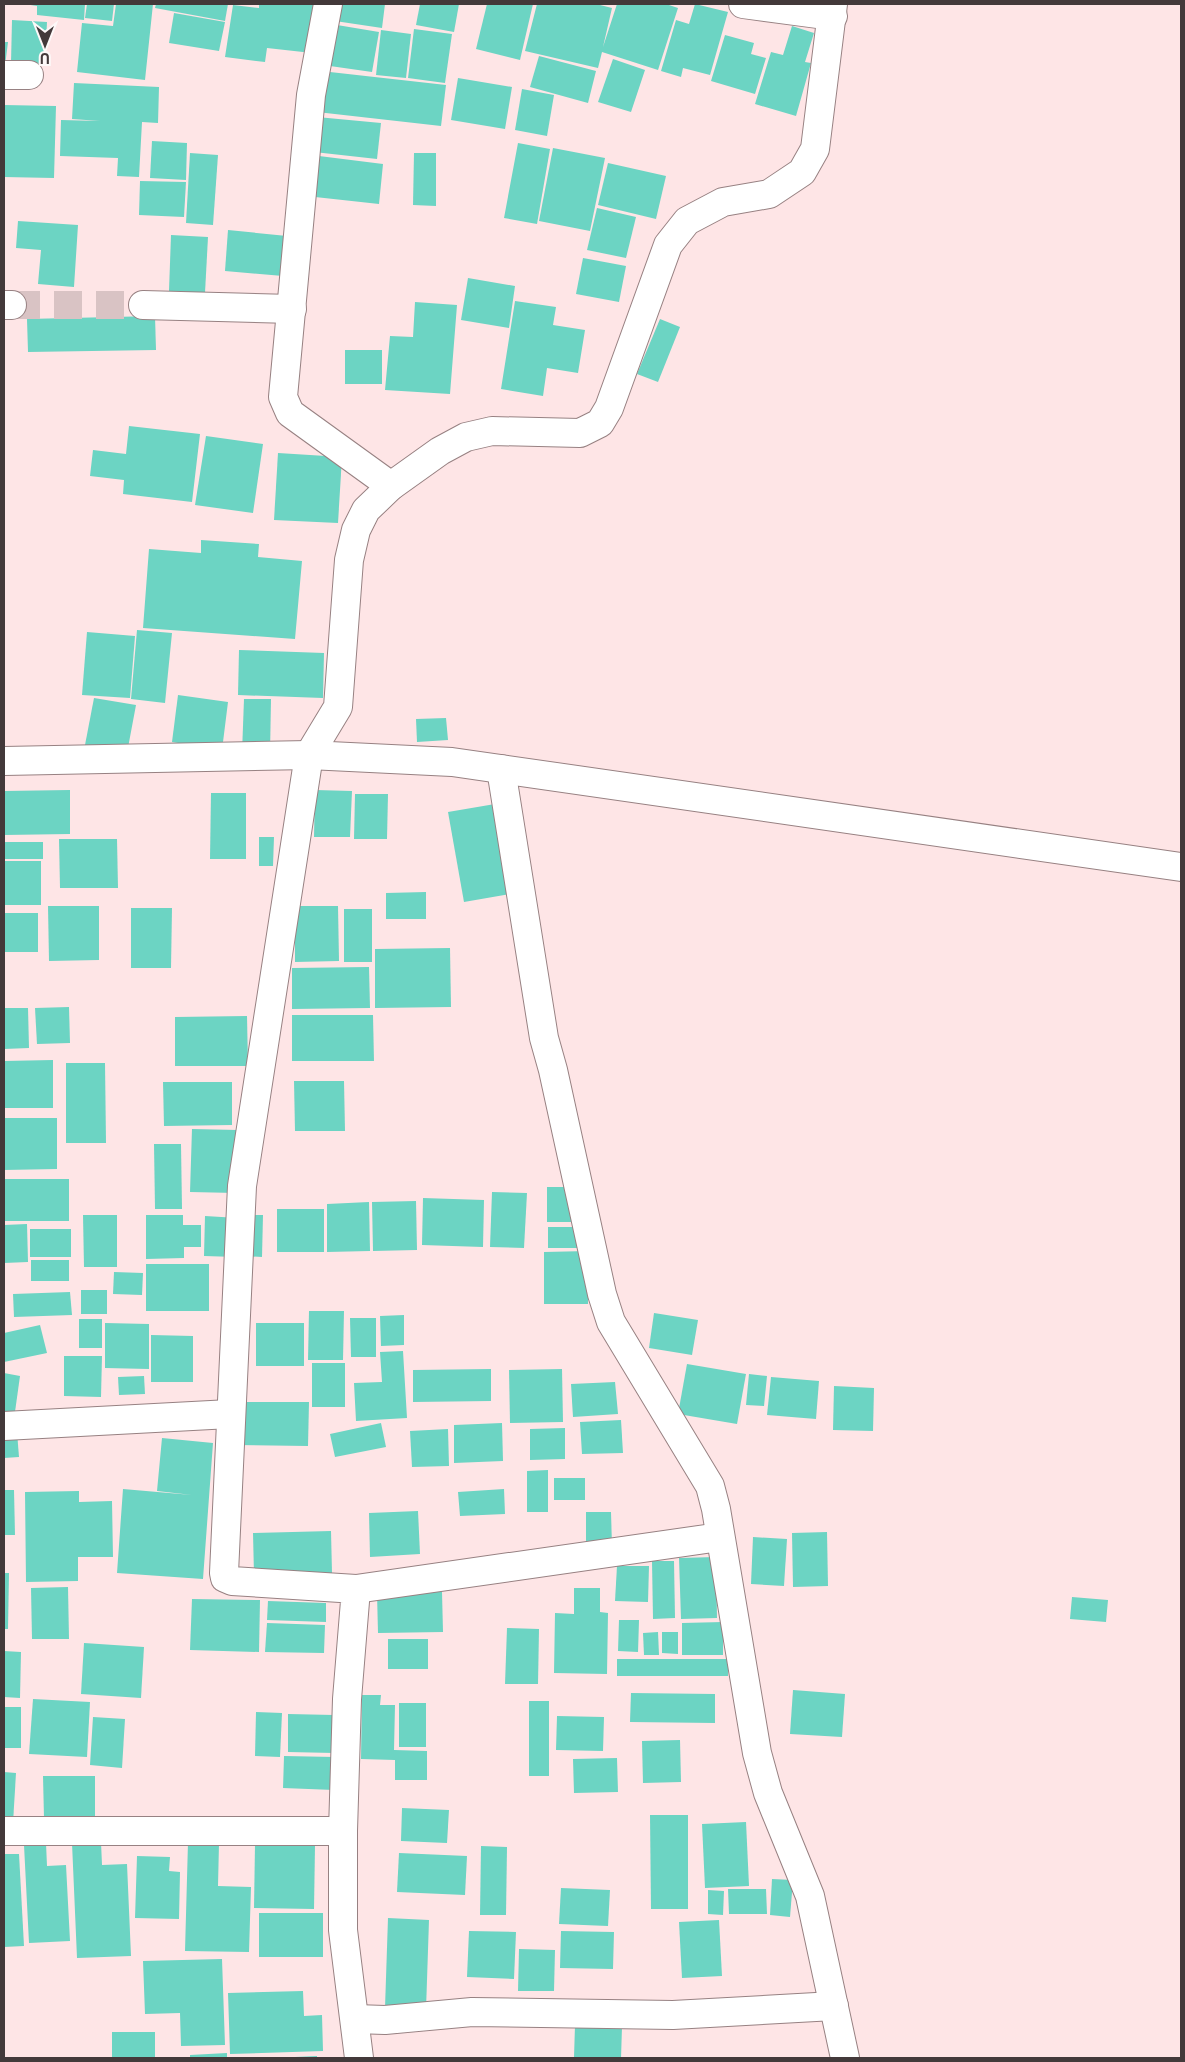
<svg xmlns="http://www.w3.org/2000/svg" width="1185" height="2062" font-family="'Public Sans',sans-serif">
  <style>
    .building { fill: #6cd4c3 }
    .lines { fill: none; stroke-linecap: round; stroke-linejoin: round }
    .street-tunnel { stroke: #d9c3c4; stroke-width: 28; stroke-dasharray: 28 14; stroke-linecap: butt }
    .street-casing { stroke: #978182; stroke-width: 30 }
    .street { stroke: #fff; stroke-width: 28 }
  </style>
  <rect width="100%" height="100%" fill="#fee5e6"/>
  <g class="building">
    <polygon points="24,4 85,4 84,20 37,15 37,6"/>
    <polygon points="87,4 114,4 112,21 85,18"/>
    <polygon points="116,4 153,4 145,80 77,72 82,23 113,26"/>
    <polygon points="156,4 228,4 225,21 155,8"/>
    <polygon points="259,4 319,4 312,53 267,48 265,62 225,57 233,5 259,8"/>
    <polygon points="338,4 385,4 382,28 335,21"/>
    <polygon points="420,4 459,4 454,32 416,25"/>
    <polygon points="487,4 533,4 520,60 476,49"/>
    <polygon points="537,4 596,4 612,8 603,47 617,4 666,4 678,8 658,70 602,52 598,68 525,51"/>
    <polygon points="695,4 728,12 710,75 683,68 681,77 661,71 676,20 689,24"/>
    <polygon points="174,13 225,22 219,51 169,43"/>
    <polygon points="12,20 47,22 45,64 11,63"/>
    <polygon points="337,25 379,32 372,72 330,66"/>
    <polygon points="792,26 814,33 805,62 811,63 796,116 755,104 771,52 783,55"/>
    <polygon points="414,29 452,34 445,83 408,78"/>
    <polygon points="381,30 411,34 406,78 376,75"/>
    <polygon points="725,35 754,43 751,54 766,58 755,94 711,81"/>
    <polygon points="4,42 8,42 5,66 4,66"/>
    <polygon points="539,56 596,71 588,103 530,87"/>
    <polygon points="613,59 645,70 631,112 598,102"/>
    <polygon points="321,71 446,85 441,126 317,112"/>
    <polygon points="458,78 512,87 505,129 451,120"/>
    <polygon points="74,83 159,87 158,123 142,122 139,177 117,176 118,158 60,156 61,120 100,121 72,119"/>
    <polygon points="522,89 554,95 547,136 515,130"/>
    <polygon points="4,105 56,106 54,178 4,177"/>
    <polygon points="317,117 381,123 377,159 314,152"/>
    <polygon points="152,141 187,143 186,180 150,178"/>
    <polygon points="518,143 550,149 537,224 504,218"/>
    <polygon points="553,148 605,158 590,231 539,221"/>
    <polygon points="190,153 218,155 213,225 186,223"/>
    <polygon points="414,153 436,153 436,206 413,205"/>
    <polygon points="311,155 383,164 379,204 306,196"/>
    <polygon points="608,163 666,176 656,219 598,205"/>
    <polygon points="140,181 186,182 184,217 139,215"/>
    <polygon points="597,208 636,217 626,258 587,250"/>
    <polygon points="18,221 78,225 74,287 38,284 41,250 16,248"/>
    <polygon points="228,230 287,236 283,276 225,271"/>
    <polygon points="171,235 208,237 205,293 169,291"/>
    <polygon points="583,258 626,266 619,302 576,294"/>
    <polygon points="468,278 515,286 509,328 461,320"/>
    <polygon points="515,301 556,307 553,325 585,330 578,373 547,368 543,396 501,389"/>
    <polygon points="415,302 457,305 450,394 385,390 390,336 413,337"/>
    <polygon points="155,316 156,350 28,352 27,319"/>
    <polygon points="660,319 680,327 658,382 637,374"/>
    <rect x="345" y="350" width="37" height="34"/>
    <polygon points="129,426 200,434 192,502 123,494 124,480 90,476 93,450 126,454"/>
    <polygon points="206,436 263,444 253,513 195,505"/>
    <polygon points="278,453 342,457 338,523 274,520"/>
    <polygon points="201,540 259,544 258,557 302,561 295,639 143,628 149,549 201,553"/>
    <polygon points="137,630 172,633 165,703 131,699"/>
    <polygon points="87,632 135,636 130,698 82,695"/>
    <polygon points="239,650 324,653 323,698 238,695"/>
    <polygon points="178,695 228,702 222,750 172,742"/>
    <polygon points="94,698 136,705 127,753 85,745"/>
    <polygon points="244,699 271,699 270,754 242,753"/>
    <polygon points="446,718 448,740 417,742 416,719"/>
    <polygon points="70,790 70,834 4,835 4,791"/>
    <polygon points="315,790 352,791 350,837 314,837"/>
    <polygon points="211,793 246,793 246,859 210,859"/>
    <polygon points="355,794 388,794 387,839 354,839"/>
    <polygon points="495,804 510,894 464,902 448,812"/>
    <polygon points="259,837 274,837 273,866 259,866"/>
    <polygon points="59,839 117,839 118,888 60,888"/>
    <rect x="4" y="842" width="39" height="17"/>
    <rect x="4" y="861" width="37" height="44"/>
    <polygon points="426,892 426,919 386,919 386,893"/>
    <polygon points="48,906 99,906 99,960 49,961"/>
    <polygon points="295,906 338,906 339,961 295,962"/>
    <polygon points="131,908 172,908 171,968 131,968"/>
    <rect x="344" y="909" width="28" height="53"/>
    <rect x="4" y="913" width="34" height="39"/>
    <polygon points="450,948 451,1007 375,1008 375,949"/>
    <polygon points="369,967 370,1008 292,1009 292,968"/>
    <polygon points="69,1007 70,1043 37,1044 35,1008"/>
    <polygon points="4,1008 28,1008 29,1048 4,1049"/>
    <polygon points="292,1015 373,1015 374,1061 292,1061"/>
    <polygon points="247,1016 248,1066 175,1066 175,1017"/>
    <polygon points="53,1060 53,1108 4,1108 4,1061"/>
    <polygon points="66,1063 105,1063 106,1143 66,1143"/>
    <polygon points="294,1081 344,1081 345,1131 295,1131"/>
    <polygon points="163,1082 232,1082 232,1125 164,1126"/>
    <polygon points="4,1118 57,1118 57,1169 4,1170"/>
    <polygon points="192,1129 238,1130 236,1193 190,1192"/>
    <polygon points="154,1144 181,1144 182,1209 155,1209"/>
    <rect x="4" y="1179" width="65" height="42"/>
    <rect x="547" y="1187" width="25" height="35"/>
    <polygon points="492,1192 527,1193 524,1248 490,1247"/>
    <polygon points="423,1198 484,1200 483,1247 422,1245"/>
    <polygon points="416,1201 417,1250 373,1251 372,1202"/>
    <polygon points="369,1202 370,1251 327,1252 327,1204"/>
    <rect x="277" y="1209" width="47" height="43"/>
    <polygon points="83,1215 117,1215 117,1267 84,1267"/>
    <polygon points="146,1215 183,1215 183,1225 201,1225 201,1247 184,1247 184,1258 146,1259"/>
    <polygon points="243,1215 263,1215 262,1257 241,1256"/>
    <polygon points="205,1216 238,1218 236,1257 204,1256"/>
    <polygon points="27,1224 28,1262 4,1263 4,1225"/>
    <rect x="548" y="1227" width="36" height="21"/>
    <rect x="30" y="1229" width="41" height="28"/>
    <polygon points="588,1251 588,1304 544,1304 544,1252"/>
    <rect x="31" y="1260" width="38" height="21"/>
    <rect x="146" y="1264" width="63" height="47"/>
    <polygon points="114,1272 143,1273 142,1295 113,1294"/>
    <rect x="81" y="1290" width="26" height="24"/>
    <polygon points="70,1292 72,1315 14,1317 13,1294"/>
    <polygon points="309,1311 344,1311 343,1360 308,1360"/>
    <polygon points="654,1313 698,1320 692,1355 649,1348"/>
    <polygon points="404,1315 404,1345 381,1346 380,1316"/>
    <polygon points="350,1318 376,1318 376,1357 351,1357"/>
    <rect x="79" y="1319" width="23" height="29"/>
    <polygon points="105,1323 149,1324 149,1369 105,1368"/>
    <rect x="256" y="1323" width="48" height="43"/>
    <polygon points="40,1325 47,1353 4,1362 4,1333"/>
    <polygon points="151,1335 193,1336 193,1382 151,1382"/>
    <polygon points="403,1351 407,1418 356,1421 354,1383 382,1382 380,1352"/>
    <polygon points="64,1356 102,1356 101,1397 64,1396"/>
    <rect x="312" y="1363" width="33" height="44"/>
    <polygon points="687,1364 746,1374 737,1424 678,1414"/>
    <polygon points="491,1369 491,1401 413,1402 413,1370"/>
    <polygon points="562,1369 563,1422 510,1423 509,1370"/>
    <polygon points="4,1373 20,1376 14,1419 4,1417"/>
    <polygon points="749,1374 767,1376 764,1406 746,1405"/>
    <polygon points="144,1376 145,1394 119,1395 118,1377"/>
    <polygon points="771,1377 819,1381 816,1419 767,1415"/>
    <polygon points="615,1382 618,1414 573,1417 571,1384"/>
    <polygon points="834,1386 874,1388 873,1431 833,1430"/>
    <polygon points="235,1402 309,1402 308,1446 234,1445"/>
    <polygon points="621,1420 623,1453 582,1454 580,1422"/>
    <polygon points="381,1423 386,1447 335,1457 330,1434"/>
    <polygon points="502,1423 503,1461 454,1463 454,1425"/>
    <polygon points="565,1428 565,1459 530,1460 530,1429"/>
    <polygon points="448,1429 449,1466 412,1467 410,1431"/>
    <polygon points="17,1432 19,1457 4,1458 4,1433"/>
    <polygon points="162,1438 213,1443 203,1579 117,1573 123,1489 192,1495 157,1491"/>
    <polygon points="548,1470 548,1512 527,1512 527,1471"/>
    <rect x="554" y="1478" width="31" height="22"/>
    <polygon points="504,1489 505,1514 460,1516 458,1492"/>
    <polygon points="4,1490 14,1490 15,1535 4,1535"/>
    <polygon points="79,1491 79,1502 112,1501 113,1557 78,1557 78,1581 26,1582 25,1492"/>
    <polygon points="418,1511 420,1554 370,1557 369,1513"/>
    <polygon points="586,1512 611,1512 612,1546 586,1546"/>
    <polygon points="331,1531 332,1573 254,1575 253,1533"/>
    <polygon points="827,1532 828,1586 793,1587 792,1533"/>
    <polygon points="753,1537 787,1539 784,1586 751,1584"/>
    <polygon points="716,1557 717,1618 681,1619 679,1558"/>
    <polygon points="652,1561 674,1561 675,1618 653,1619"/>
    <polygon points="617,1566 649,1566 648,1602 615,1601"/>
    <polygon points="4,1573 9,1573 8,1629 4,1629"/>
    <polygon points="68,1587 69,1639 32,1639 31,1588"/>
    <polygon points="574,1588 600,1588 600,1612 608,1613 607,1674 554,1673 555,1613 574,1614"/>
    <polygon points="442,1592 443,1632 378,1633 377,1593"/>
    <polygon points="1072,1597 1108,1600 1106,1622 1070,1619"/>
    <polygon points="192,1599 260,1600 259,1652 190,1650"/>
    <polygon points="268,1601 326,1603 326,1622 267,1620"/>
    <polygon points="619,1620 639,1620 638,1652 618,1651"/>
    <polygon points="723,1622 723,1655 682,1655 682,1623"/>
    <polygon points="267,1623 325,1625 324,1653 265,1652"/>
    <polygon points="507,1628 539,1629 538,1684 505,1684"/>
    <polygon points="658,1632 659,1655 644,1655 643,1633"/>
    <polygon points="662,1632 678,1632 678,1654 662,1653"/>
    <rect x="388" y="1639" width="40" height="30"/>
    <polygon points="84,1643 144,1647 141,1698 81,1694"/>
    <polygon points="4,1651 21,1652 20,1698 4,1697"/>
    <rect x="617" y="1659" width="111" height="17"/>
    <polygon points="793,1690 845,1694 842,1737 790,1734"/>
    <polygon points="631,1693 715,1694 715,1723 630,1722"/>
    <polygon points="362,1695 381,1695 380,1705 395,1705 394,1750 427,1751 427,1780 395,1780 395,1760 361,1759"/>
    <polygon points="33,1699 90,1702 87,1757 29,1754"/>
    <rect x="529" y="1701" width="20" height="75"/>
    <rect x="399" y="1703" width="27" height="44"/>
    <rect x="4" y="1707" width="17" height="41"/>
    <polygon points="256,1712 282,1713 280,1757 255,1756"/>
    <polygon points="288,1714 334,1715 334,1753 288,1752"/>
    <polygon points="557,1716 604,1717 603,1751 556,1750"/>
    <polygon points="93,1717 125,1719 122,1768 90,1765"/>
    <polygon points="680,1740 681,1782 643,1783 642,1741"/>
    <polygon points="284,1756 335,1757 334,1790 283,1788"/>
    <polygon points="617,1758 618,1792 574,1793 573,1759"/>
    <polygon points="4,1772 16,1773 13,1823 4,1822"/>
    <polygon points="43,1776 95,1776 95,1817 44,1818"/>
    <polygon points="402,1808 449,1810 447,1843 401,1841"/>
    <polygon points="650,1815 688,1815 688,1909 651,1909"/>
    <polygon points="746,1822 749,1886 705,1888 702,1824"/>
    <polygon points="101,1842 102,1865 127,1864 131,1956 77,1958 72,1843"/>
    <polygon points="188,1842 219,1843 218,1886 251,1887 249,1952 185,1951"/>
    <polygon points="46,1843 47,1866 66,1865 70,1941 29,1943 24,1845"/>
    <polygon points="255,1844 315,1845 314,1909 254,1908"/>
    <polygon points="481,1846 507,1847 506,1915 480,1915"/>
    <polygon points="399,1853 467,1856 465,1895 397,1892"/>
    <polygon points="4,1854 19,1854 24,1946 4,1947"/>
    <polygon points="137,1856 170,1857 169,1871 180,1872 179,1919 135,1918"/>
    <polygon points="772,1879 793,1880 790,1917 770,1915"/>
    <polygon points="561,1888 610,1890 608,1926 559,1924"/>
    <polygon points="728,1889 766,1889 767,1914 729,1914"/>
    <polygon points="708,1890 724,1891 723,1915 708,1914"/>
    <rect x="259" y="1913" width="64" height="44"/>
    <polygon points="388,1918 429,1920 426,2010 385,2008"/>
    <polygon points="719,1920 722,1976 682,1978 679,1922"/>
    <polygon points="469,1931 516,1932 514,1979 467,1977"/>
    <polygon points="561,1931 614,1932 613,1969 560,1968"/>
    <polygon points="519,1949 555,1950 554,1991 518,1991"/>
    <polygon points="222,1959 225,2045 181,2046 180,2013 145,2014 143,1961"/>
    <polygon points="303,1991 304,2016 322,2015 323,2051 230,2054 228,1993"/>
    <polygon points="575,2025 622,2026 621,2058 574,2058"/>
    <rect x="112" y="2032" width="43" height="26"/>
    <polygon points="227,2053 227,2058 190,2058 190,2055"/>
    <polygon points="317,2056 317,2058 295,2058 295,2057"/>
  </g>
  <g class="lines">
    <polyline class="street-tunnel" points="12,305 143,305"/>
    <defs>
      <g id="street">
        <polyline points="328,4 311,95 283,397 290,413 391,486"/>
        <polyline points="743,4 833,16"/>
        <polyline points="4,75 29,75"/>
        <polyline points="4,305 12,305"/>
        <polyline points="143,305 292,309"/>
        <polyline points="4,761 309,755 452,762 1181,867"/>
        <polyline points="501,769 544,1038 553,1070 602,1294 611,1322 710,1486 716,1509 757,1753 768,1793 810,1896 845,2058"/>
        <polyline points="4,1426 230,1414"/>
        <polyline points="356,1589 720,1537"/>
        <polyline points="4,1831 343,1831"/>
        <polyline points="355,2019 385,2020 472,2012 673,2015 834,2006"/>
        <polyline points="359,2058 343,1930 343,1831 347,1699 356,1589 232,1581 225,1578 224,1573 242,1186 309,755 338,707 349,560 356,530 366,510 391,486 440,451 466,437 492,431 580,433 600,423 609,408 668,245 687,221 723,202 769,194 802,172 815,149 833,4"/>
      </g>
    </defs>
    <use href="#street" class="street-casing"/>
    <use href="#street" class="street"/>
  </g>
  <rect width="1185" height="2062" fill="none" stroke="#43393a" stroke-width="10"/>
  <g transform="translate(45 45) rotate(180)" stroke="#fdf8f8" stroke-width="4" paint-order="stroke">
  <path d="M0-4L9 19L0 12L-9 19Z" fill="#43393a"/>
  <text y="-8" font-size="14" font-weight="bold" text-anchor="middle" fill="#43393a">U</text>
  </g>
</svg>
